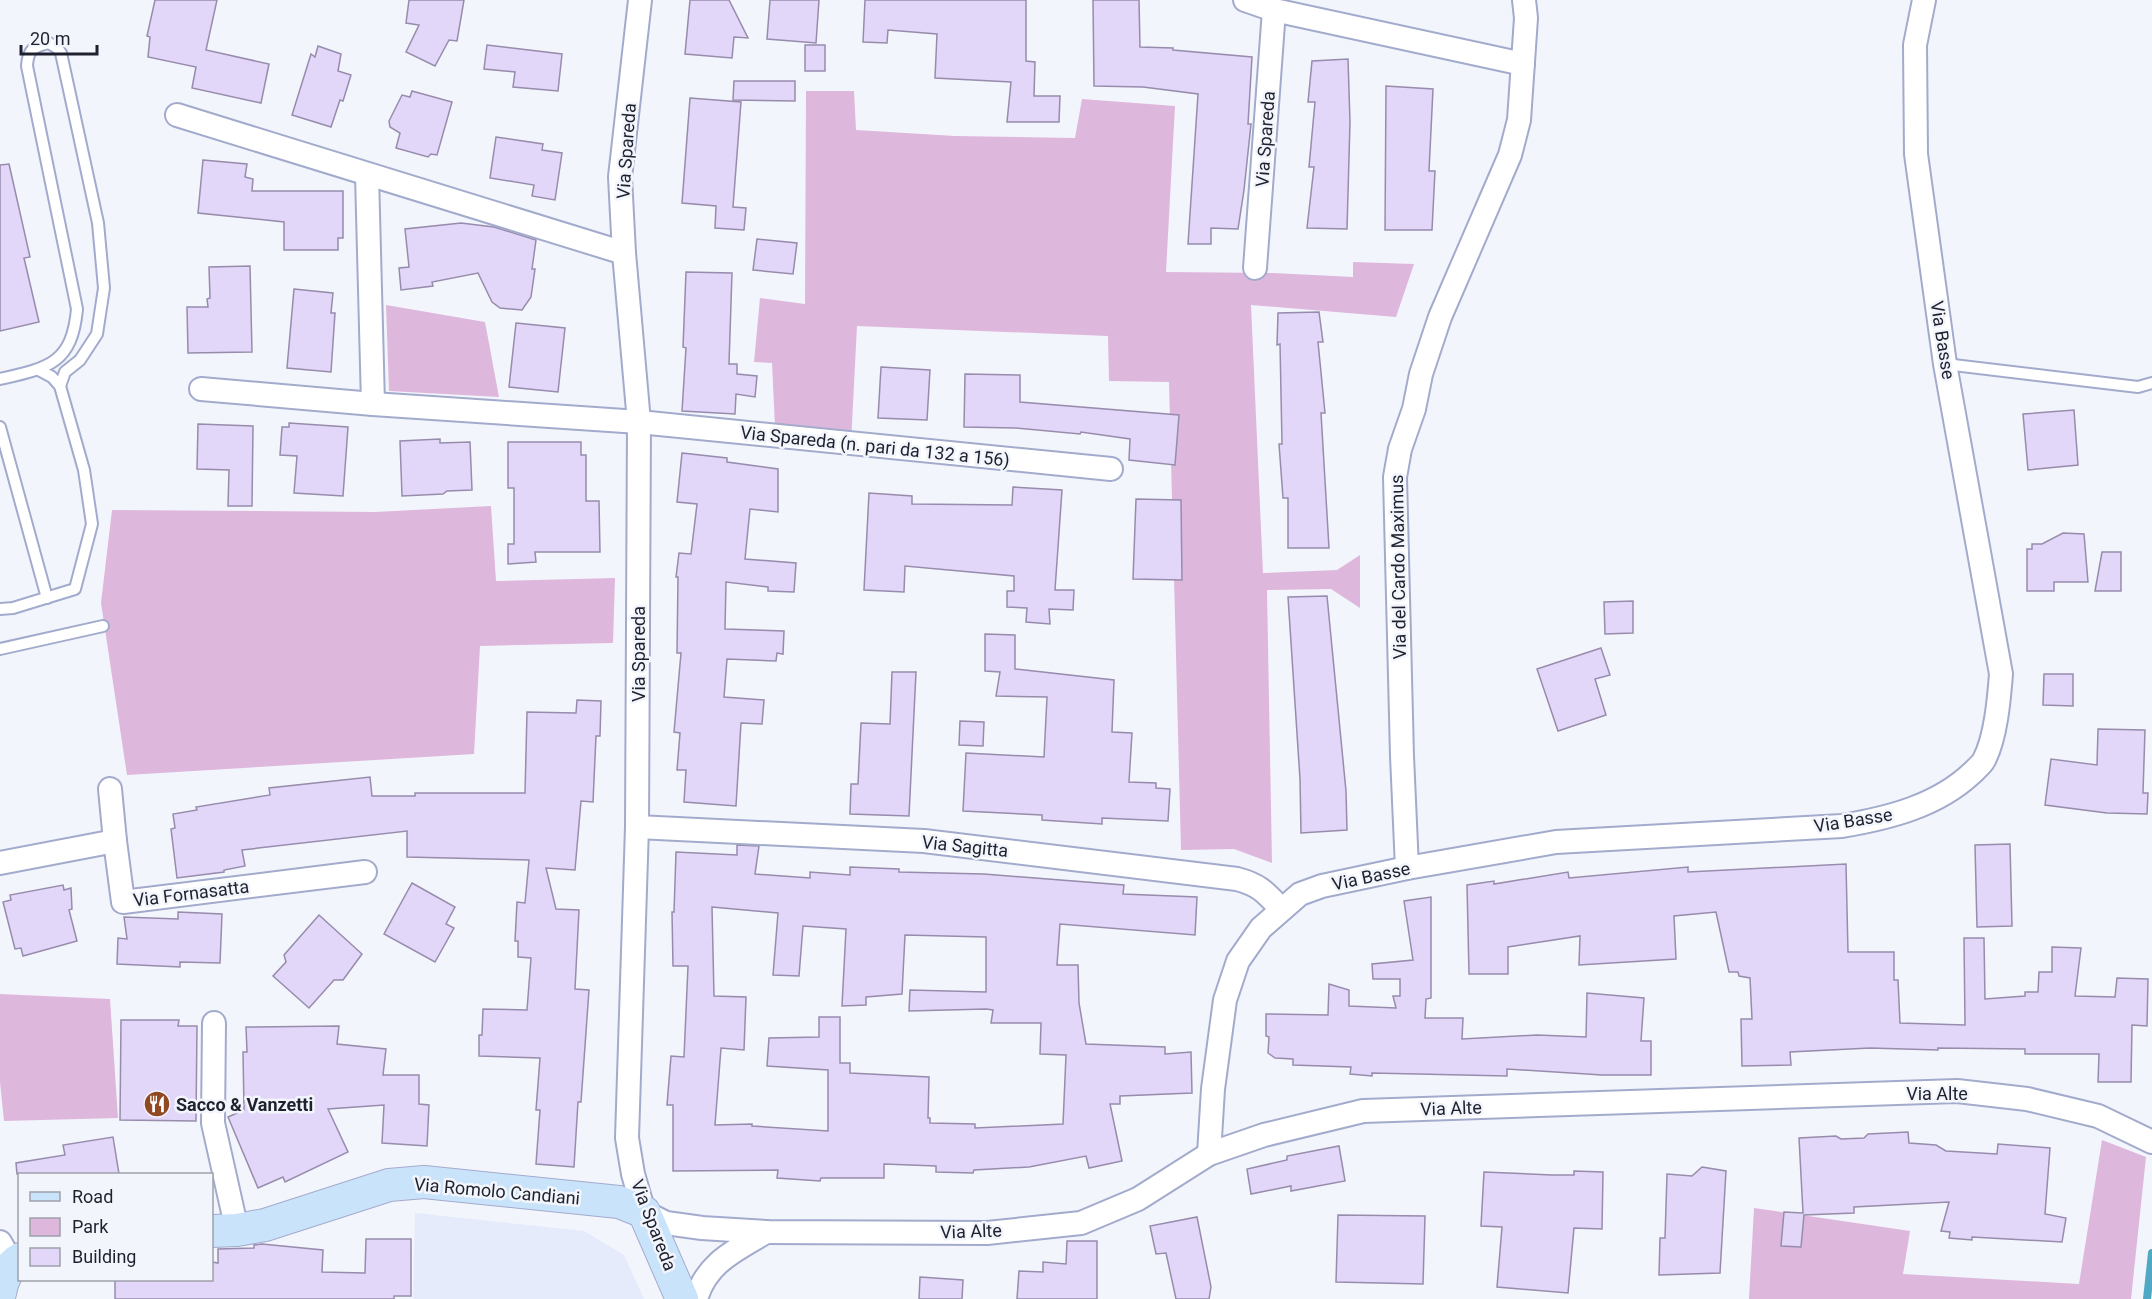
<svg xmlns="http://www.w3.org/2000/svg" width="2152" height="1299" font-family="Roboto,sans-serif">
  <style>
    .built { fill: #e6ebfc }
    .green { fill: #deb7dd }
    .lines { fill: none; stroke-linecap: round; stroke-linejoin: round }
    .stream { stroke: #4fa9c5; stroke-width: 8 }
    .building { fill: #e2d6f9; stroke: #978cac; stroke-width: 1.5; fill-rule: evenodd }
    .lane-casing { stroke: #a3abcd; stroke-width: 14 }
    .street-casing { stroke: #a3abcd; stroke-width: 26 }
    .secondary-casing { stroke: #a3abcd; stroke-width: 34 }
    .lane { stroke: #fff; stroke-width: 10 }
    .street { stroke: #fff; stroke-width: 22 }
    .secondary { stroke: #c9e3fa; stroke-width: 32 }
    .labels { text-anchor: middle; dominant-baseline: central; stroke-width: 5; stroke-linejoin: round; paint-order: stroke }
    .street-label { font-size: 18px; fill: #1f222e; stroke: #f3f5fc }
    .poi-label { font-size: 18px; font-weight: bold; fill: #1f222e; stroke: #f3f5fc; text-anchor: start }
  </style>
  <rect width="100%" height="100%" fill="#f3f5fc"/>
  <polygon class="built" points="415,1213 584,1231 624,1255 644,1299 413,1299"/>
  <g class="green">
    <polygon points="806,91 854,91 856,130 955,136 1075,138 1082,99 1175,106 1166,272 1273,273 1353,277 1353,262 1414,264 1396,317 1251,305 1263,573 1337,570 1360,555 1360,608 1331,589 1267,590 1272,863 1234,849 1181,850 1169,382 1109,381 1108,336 857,326 851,443 775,427 772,363 754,362 760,298 805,304"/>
    <polygon points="386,305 485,322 499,397 389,391"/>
    <polygon points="491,506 496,581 615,578 613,643 480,646 474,754 127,775 101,603 112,510 375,512"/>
    <polygon points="0,994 110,999 118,1118 4,1121 0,1082"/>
    <polygon points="2102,1140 2146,1157 2131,1299 1749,1299 1754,1208 1910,1231 1903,1274 2079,1284"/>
  </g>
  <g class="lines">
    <polyline class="stream" points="2147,1299 2152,1253"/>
  </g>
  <g class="building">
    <polygon points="155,0 217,0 206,50 269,64 261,103 192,88 196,67 148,57 150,37 147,36"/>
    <polygon points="409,0 464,0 457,41 449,40 435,66 406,52 419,25 406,23"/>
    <polygon points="690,0 729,0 748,38 734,37 732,58 685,54"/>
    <polygon points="770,0 819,0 816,43 767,39"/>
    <polygon points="865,0 1026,0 1026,61 1035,62 1034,96 1060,96 1059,122 1007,122 1011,82 935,78 937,34 888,30 887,43 863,42"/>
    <polygon points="1093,0 1139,0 1140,47 1173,48 1173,50 1252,57 1248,124 1251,124 1244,190 1238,229 1211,228 1211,244 1188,244 1198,94 1143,87 1094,86"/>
    <polygon points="487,45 562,54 558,91 513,87 515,72 484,69"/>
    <rect x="805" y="45" width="20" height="26"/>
    <polygon points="318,46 341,54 338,71 351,75 343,101 340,100 331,127 292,115 311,54 315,57"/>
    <polygon points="1348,59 1350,122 1347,229 1307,228 1314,167 1309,167 1315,102 1308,102 1312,61"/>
    <polygon points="734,81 795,81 795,101 733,100"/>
    <polygon points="1386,86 1433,89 1429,171 1435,171 1432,230 1385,230"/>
    <polygon points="412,91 452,102 437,155 431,154 428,157 396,148 400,133 390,127 389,121 402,95 410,97"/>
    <polygon points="690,98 741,102 733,207 746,208 744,230 715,228 716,206 682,203"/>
    <polygon points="496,137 543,144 542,150 562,153 555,200 532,196 534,185 490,178"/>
    <polygon points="203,160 247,164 245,177 253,179 252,191 343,191 343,238 338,238 338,250 284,250 284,222 198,213"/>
    <polygon points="9,164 30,257 24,258 39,322 0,331 0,165"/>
    <polygon points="461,223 494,227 536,240 532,269 535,269 531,297 522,310 500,308 492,302 478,273 432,282 433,286 401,290 399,268 409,267 405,229"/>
    <polygon points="757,239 797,243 793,274 753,270"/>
    <polygon points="250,266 252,352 188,353 187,307 208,307 207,299 210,298 209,267"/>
    <polygon points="686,272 732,273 729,364 737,364 737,374 757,376 755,397 736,394 735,414 682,411 686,348 683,347"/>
    <polygon points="294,289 333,293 331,313 335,313 331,372 287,368"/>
    <polygon points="1319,312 1323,342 1318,342 1325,413 1321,413 1329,548 1288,548 1288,498 1283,498 1279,444 1282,444 1280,344 1277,345 1278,313"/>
    <polygon points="516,323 565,328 558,392 509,387"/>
    <polygon points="881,367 930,370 927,420 878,418"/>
    <polygon points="965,374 1020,375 1020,402 1179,415 1175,465 1129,460 1130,439 1081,432 1080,434 1016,428 964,427"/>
    <polygon points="2074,410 2078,465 2028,470 2023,414"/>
    <polygon points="289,423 348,427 343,496 294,493 297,456 280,455 282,427 289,427"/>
    <polygon points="198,424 253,426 252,506 228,506 229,470 197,469"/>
    <polygon points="440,439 440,443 470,442 472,490 447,491 443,494 402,496 400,441"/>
    <polygon points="508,442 581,442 581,455 586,455 586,501 599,501 600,552 535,552 536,562 508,564 508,544 514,544 514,488 508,488"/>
    <polygon points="682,453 727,458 727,462 778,469 778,512 750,509 745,559 796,563 794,592 768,591 768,587 726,582 725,629 784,631 783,654 777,653 776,661 727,659 724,697 764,700 762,724 741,723 736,806 684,802 686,770 677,770 680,733 674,732 681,653 677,653 678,577 676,577 679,553 691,554 697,504 677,502"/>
    <polygon points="1013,487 1062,490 1055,590 1074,590 1073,610 1049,609 1050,624 1026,622 1027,608 1007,607 1007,591 1014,591 1014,576 905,566 904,592 864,590 869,493 912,496 912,504 1012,505"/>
    <polygon points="1136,499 1181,500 1182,580 1133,579"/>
    <polygon points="2063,533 2084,534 2088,582 2054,582 2054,591 2027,591 2027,549 2032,549 2032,544 2042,544"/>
    <polygon points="2102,552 2121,552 2121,591 2095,591"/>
    <polygon points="1327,596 1346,791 1347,830 1301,833 1300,779 1288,597"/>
    <polygon points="1633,601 1633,633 1605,634 1604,602"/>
    <polygon points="985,634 1015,635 1015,669 1114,680 1112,732 1132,733 1129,782 1156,783 1156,788 1170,789 1168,821 1102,818 1102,824 1042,820 1042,815 963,811 966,753 1044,757 1047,697 996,696 1000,672 985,671"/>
    <polygon points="1601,648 1610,675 1595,679 1606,715 1558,731 1537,669"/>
    <polygon points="892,672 916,672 909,816 850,814 851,784 858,784 861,723 890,724"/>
    <polygon points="2044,674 2073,674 2073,706 2043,705"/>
    <polygon points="577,700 601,701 600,736 596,736 593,802 581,801 575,870 546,868 556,909 579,910 575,989 589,990 581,1102 578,1102 574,1167 536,1164 540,1110 536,1110 540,1058 479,1056 479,1035 482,1035 483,1009 527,1010 531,958 518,957 518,941 515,941 517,902 525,903 529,860 407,857 407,831 242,850 245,866 224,870 224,872 177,878 171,829 175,828 173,814 197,810 196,807 270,795 269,788 370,777 372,796 415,796 415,793 525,793 527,712 576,713"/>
    <polygon points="960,721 984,722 983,746 959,745"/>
    <polygon points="2098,729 2145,730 2143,793 2148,793 2147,814 2107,813 2045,805 2051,759 2097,765"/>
    <polygon points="2010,844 2012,926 1977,927 1975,845"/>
    <path d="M737 845 759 846 755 874 810 878V872L850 875V867L899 869V872L984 874 1124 885 1123 894 1197 897 1195 935 1060 924 1057 965H1078L1079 1003 1086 1044 1165 1047V1054L1191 1052 1192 1093 1120 1096V1104H1110L1122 1161 1089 1168 1086 1156 1029 1167 974 1170 973 1173 936 1172V1166L884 1164V1178H821L820 1181 777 1178 778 1170 673 1171V1105H667L671 1056 684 1057 688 966H673L672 912H674L676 852 737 855ZM712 907 778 913 773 975 799 976 803 926 846 929 842 1006 866 1005V997L902 994 905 935 986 937V992L910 990 909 1011 986 1009 993 1010 991 1023H1041L1040 1054 1066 1055 1063 1124 975 1128V1124L930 1123V1118H928L929 1077 850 1073V1063H840V1017H819V1037L769 1038 767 1066 828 1070V1131L752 1126V1124L715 1125 721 1048 744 1050 746 997 714 996Z"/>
    <polygon points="1846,864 1848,952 1894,952 1894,980 1898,980 1900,1023 1965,1025 1964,938 1984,938 1985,999 2025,996 2025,992 2038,992 2039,972 2052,972 2052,947 2081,948 2075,996 2115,997 2117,978 2148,979 2147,1026 2132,1025 2131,1082 2098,1082 2099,1054 2025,1054 2025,1049 1938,1048 1938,1050 1870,1048 1790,1052 1791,1065 1742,1066 1741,1019 1752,1019 1750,978 1739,976 1738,972 1729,972 1716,912 1674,916 1676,959 1579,965 1580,936 1508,947 1508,974 1469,974 1467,885 1494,881 1494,884 1568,872 1569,878 1688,867 1688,872"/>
    <polygon points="412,883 455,907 446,924 454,928 435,962 384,934"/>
    <polygon points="63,885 64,890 71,888 72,909 69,910 77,941 23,956 21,948 15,949 3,902 11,900 10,895"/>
    <polygon points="1431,897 1431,998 1426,999 1425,1018 1463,1018 1462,1039 1537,1035 1586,1037 1587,993 1644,998 1641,1041 1651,1041 1651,1075 1602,1075 1507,1069 1507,1076 1372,1073 1372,1076 1350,1074 1351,1067 1293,1065 1293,1059 1275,1058 1268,1053 1269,1037 1266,1036 1266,1014 1328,1015 1329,984 1349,990 1349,1006 1396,1008 1393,996 1400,996 1400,979 1373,979 1372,964 1413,960 1404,901"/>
    <polygon points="178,912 222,914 220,963 180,962 180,967 117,964 118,938 127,939 124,917 178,919"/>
    <polygon points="319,915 362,954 343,980 334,980 309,1008 273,976 286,962 284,955"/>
    <polygon points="121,1020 179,1020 178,1026 197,1026 196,1121 120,1120"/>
    <polygon points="339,1026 337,1044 386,1049 383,1075 419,1075 419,1104 429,1105 427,1146 382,1143 384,1105 328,1109 348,1152 285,1182 283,1177 258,1188 228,1117 244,1110 243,1052 247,1052 246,1027"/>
    <polygon points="1908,1132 1909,1143 1936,1145 1946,1151 1997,1154 1998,1144 2050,1148 2045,1214 2066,1218 2062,1242 1972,1237 1972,1240 1949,1238 1950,1232 1941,1231 1949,1202 1854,1207 1854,1213 1804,1215 1801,1247 1781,1246 1784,1212 1803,1213 1799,1138 1836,1136 1841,1139 1864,1138 1868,1134"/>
    <polygon points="113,1137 119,1174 17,1174 16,1163 65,1155 63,1145"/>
    <polygon points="1339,1146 1345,1181 1291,1191 1291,1186 1251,1194 1247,1169 1287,1160 1287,1156"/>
    <polygon points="1702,1167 1726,1171 1720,1273 1659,1275 1660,1238 1665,1238 1667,1174 1692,1176"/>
    <polygon points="1574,1171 1603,1172 1602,1229 1574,1228 1568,1293 1497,1287 1502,1227 1481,1226 1484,1172 1552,1175 1574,1175"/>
    <polygon points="1338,1215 1425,1216 1423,1284 1336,1282"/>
    <polygon points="1197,1217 1211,1287 1209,1299 1176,1299 1166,1253 1156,1254 1150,1226"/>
    <polygon points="366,1239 411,1239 411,1296 394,1296 394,1299 115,1299 115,1280 212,1280 212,1262 218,1263 218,1249 254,1248 254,1245 262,1244 323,1250 322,1272 365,1273"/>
    <polygon points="1067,1241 1097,1241 1097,1299 1017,1299 1019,1271 1043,1272 1043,1262 1066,1264"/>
    <polygon points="920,1277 963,1280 962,1299 919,1299"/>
  </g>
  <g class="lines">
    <defs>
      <g id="lane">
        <polyline points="1945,364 2138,387 2152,383"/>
        <path d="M0 379C48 368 72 364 77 309L27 66C28 49 33 47 49 43L57 48 61 53 98 223 104 288 97 334 80 360 65 372 60 386"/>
        <polyline points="0,427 47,598"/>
        <polyline points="0,609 13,608 75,589 92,524 84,470 60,386 52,377 39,370"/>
        <polyline points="0,649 103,626"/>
      </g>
      <g id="street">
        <polyline points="640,0 620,177 624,253 639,422 637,827 627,1138 633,1174 644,1212 666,1223 702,1228 766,1232 987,1233 1081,1223 1138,1199 1209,1154 1264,1135 1363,1111 1957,1091 2027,1099 2098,1116 2152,1142"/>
        <polyline points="1245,0 1274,10 1523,64"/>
        <polyline points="177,115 624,253"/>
        <polyline points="367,175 373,404"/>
        <polyline points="1255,268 1274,10"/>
        <polyline points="201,389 373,404 639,422 1111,469"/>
        <polyline points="110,789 115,841"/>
        <path d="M637 827 924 841 1237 879C1260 885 1266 893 1281 909"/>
        <polyline points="0,863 115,841 123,902 365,872"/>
        <polyline points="1407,868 1402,756 1395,477 1400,449 1414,409 1421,374 1440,317 1510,155 1519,120 1526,18 1524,0"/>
        <polyline points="214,1023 213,1123 237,1230"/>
        <path d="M1209 1154 1213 1089 1225 1000 1238 961 1261 928 1300 894 1322 886 1407 868 1556 842 1842 826C1889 818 1937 806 1972 773 1976 769 1982 764 1984 760 1996 737 1999 699 2001 674L1945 364 1916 154 1915 45 1924 0"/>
        <polyline points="0,1242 12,1263"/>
        <path d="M696 1299C707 1262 735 1251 766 1232"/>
      </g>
      <g id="secondary">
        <polyline points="212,1231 237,1230 265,1225 389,1185 424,1182 619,1202 644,1212 682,1299"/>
        <path d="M0 1293C2 1280 9 1265 20 1259"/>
      </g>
    </defs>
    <use href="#lane" class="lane-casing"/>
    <use href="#street" class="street-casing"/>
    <use href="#secondary" class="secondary-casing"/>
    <use href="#lane" class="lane"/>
    <use href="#street" class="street"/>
    <use href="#secondary" class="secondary"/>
  </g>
  <defs>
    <symbol id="restaurant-disc" viewBox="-11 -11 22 22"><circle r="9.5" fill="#904923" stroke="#f3f5fc"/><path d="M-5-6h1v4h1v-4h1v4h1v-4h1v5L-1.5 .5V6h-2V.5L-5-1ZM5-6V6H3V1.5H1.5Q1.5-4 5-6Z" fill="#fff"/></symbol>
  </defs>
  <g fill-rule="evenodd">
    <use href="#restaurant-disc" x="142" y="1089" width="30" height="30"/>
  </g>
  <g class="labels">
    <g class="street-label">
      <text transform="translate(1265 139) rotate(-86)">Via Spareda</text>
      <text transform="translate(626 151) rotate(-86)">Via Spareda</text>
      <text transform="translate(1943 340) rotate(81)">Via Basse</text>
      <text transform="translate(875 446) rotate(6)">Via Spareda (n. pari da 132 a 156)</text>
      <text transform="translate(1398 567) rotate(-91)">Via del Cardo Maximus</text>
      <text transform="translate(638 654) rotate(-90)">Via Spareda</text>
      <text transform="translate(1853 820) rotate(-9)">Via Basse</text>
      <text transform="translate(965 846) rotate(6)">Via Sagitta</text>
      <text transform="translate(1371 876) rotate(-12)">Via Basse</text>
      <text transform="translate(191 893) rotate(-7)">Via Fornasatta</text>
      <text x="1937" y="1093">Via Alte</text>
      <text transform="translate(1451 1108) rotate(-2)">Via Alte</text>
      <text transform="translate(497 1191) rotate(5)">Via Romolo Candiani</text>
      <text transform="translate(654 1225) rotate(69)">Via Spareda</text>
      <text transform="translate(971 1231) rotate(-2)">Via Alte</text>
    </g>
    <g class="poi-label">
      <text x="176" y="1104">Sacco &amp; Vanzetti</text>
    </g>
  </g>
  <rect x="18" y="1173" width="195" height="108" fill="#f3f5fc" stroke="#9ea1aa" stroke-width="1.5"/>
  <rect x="30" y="1192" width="30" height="9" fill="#c9e3fa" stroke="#9ea1aa" stroke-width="1.5"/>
  <text x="72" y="1203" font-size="18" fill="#1f222e">Road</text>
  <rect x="30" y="1218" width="30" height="18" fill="#deb7dd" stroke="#9ea1aa" stroke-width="1.5"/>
  <text x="72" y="1233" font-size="18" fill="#1f222e">Park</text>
  <rect x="30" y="1248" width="30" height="18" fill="#e2d6f9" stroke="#9ea1aa" stroke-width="1.5"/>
  <text x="72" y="1263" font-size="18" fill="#1f222e">Building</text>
  <path d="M21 45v9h76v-9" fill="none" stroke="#1f222e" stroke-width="3"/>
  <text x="30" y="45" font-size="18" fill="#1f222e" stroke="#f3f5fc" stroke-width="4.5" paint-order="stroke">20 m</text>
</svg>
